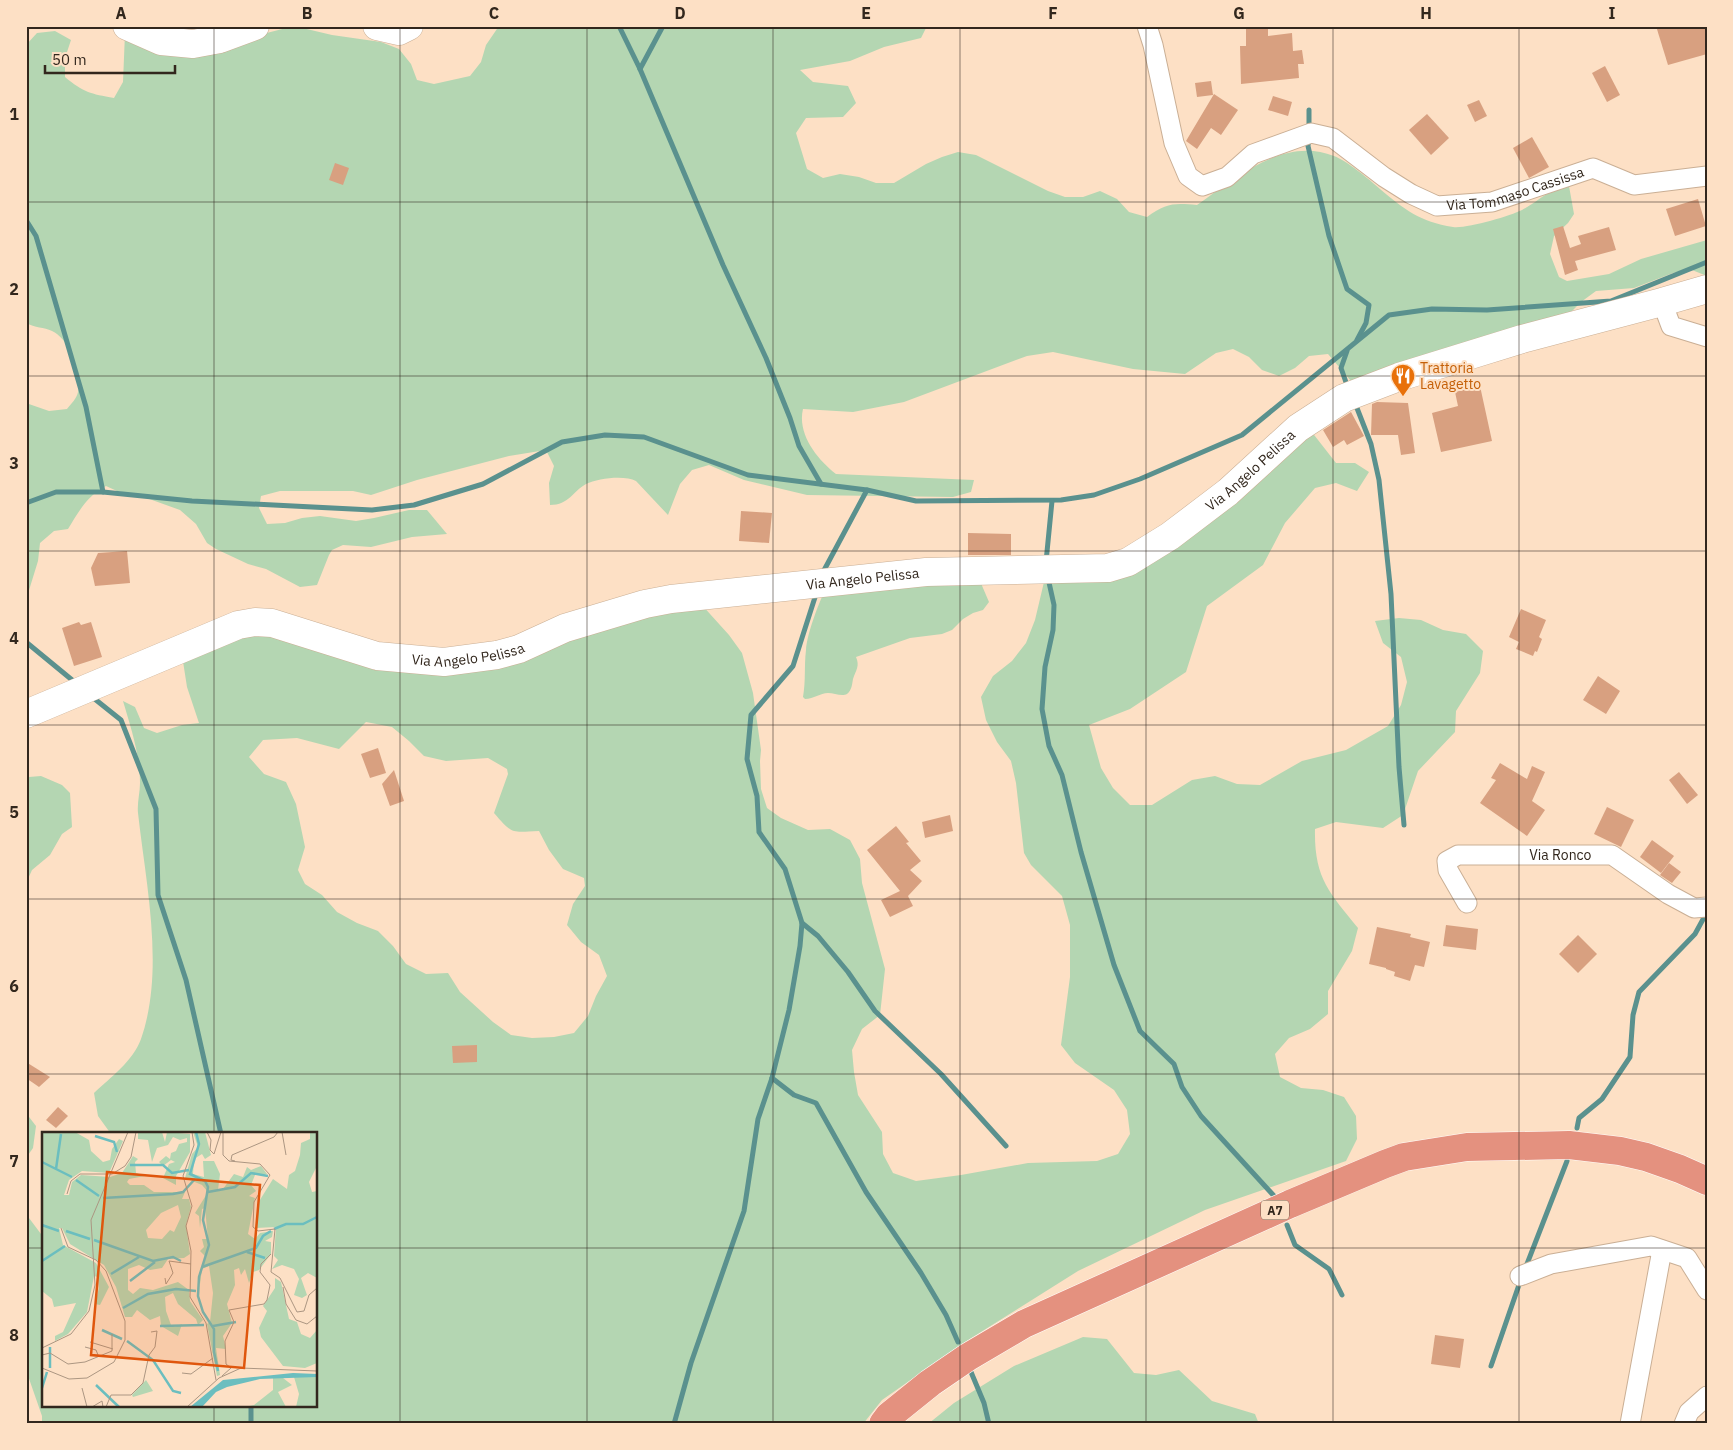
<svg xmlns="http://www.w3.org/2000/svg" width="1733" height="1450" font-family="'IBM Plex Sans',sans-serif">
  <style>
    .green { fill: #b4d6b2; fill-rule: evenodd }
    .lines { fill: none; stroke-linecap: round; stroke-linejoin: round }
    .stream { stroke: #5a918e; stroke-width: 5 }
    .building { fill: #d8a080 }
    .street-casing { stroke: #caaf95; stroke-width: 21 }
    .secondary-casing { stroke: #caaf95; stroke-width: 29 }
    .highway-casing { stroke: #fff; stroke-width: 29 }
    .street { stroke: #fff; stroke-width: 19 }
    .secondary { stroke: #fff; stroke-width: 28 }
    .highway { stroke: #e4917f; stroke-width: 28 }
    .grid { fill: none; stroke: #32271d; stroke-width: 1; stroke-opacity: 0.55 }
    .labels { text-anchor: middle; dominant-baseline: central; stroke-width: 4; stroke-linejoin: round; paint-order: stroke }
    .shield { fill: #fde0c5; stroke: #6f5e4f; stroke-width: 1 }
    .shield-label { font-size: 12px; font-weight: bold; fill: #32271d }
    .street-label { font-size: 14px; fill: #32271d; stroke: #fde0c5 }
    .food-label { font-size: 14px; fill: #c56008; stroke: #fde0c5; text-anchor: start }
    .inset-river { fill: none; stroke: #6bbebf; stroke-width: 2.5 }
    .inset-road { fill: none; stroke: #ac9682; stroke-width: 1 }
    .view { fill: #df560d; fill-opacity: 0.15; stroke: #df560d; stroke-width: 2.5 }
    .inset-edge { fill: none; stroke: #32271d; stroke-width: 2.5 }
    .neatline { fill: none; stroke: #32271d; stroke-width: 2 }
    .grid-label { font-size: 16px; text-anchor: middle; font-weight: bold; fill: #32271d }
  </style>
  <rect width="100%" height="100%" fill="#fde0c5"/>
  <g class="green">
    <path d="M294 26 332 35 381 42 399 49 411 64 417 80 434 84 470 76 481 62 486 45 499 26H927L921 38 884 47 850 61 800 70 813 82 848 86 856 103 843 117 806 118 796 133 807 169 823 178 840 174 859 177 876 183H894L926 164 942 157 958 152 976 155 1048 191 1065 197H1083L1100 191 1117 199 1129 212 1147 217C1166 203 1174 203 1197 205 1236 178 1283 136 1334 156 1347 161 1369 179 1380 189 1404 209 1420 222 1453 227 1466 229 1510 216 1522 210 1538 202 1552 186 1569 186L1574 214 1568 223 1554 236 1550 254 1559 277 1567 281 1609 274 1641 259 1707 240V276L1692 270 1673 273 1634 288 1596 291 1581 302 1568 315 1351 381 1328 354 1309 356 1295 368 1279 376 1262 370 1249 357 1233 349 1216 353 1185 374 1133 369 1053 352 1027 356 904 402 853 412 803 409C797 434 817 459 836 474L974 480 971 492 953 497 807 495 744 480 709 465 692 470 680 484 668 515 636 481C625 475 598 478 586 484 573 491 569 505 550 505L549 483 554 466 546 450 509 456 417 480 371 495 353 491H280L261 496 259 508 267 524 285 523 302 518 320 516 356 521 374 518 409 510H427L447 534 412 537 371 547 343 545 332 550 329 555 317 585 300 587 266 569 248 564 216 549 207 543 196 524 180 510 141 496 117 491 106 486C87 496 79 511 68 529L54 531 40 543 38 561 26 600V403L49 411 67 409C71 404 77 398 78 392 82 374 70 339 52 331 44 327 35 328 26 323V45L37 33 55 31 71 40 65 58V77C83 92 91 94 114 98L123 82 125 33 200 50Z"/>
    <path d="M1311 431 1336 463H1355L1369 472 1357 491 1336 483 1315 488 1285 523 1263 565 1207 606 1186 672 1130 709 1089 725 1101 768 1113 788 1130 805H1152L1192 780 1215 776 1237 784 1260 785 1302 761 1346 750 1388 726 1401 705 1407 682 1401 657 1383 643 1375 621 1399 618 1421 620 1443 630 1466 634 1483 651 1480 673 1456 711 1455 732 1418 771 1403 815 1383 828 1336 822 1315 829C1314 878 1329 892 1358 928L1352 951 1328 991V1014L1310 1029 1289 1038 1275 1054 1280 1077 1301 1088 1323 1090 1344 1097 1356 1116 1357 1139 1346 1161 1205 1210 1078 1271 965 1342 882 1400 863 1424H42V1416L26 1370V1214L44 1238V1406H316V1134H111L98 1116 94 1093C111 1077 133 1061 141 1039 165 970 146 885 138 813 137 803 140 793 140 783 140 755 131 728 123 701L135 707 144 728 157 733 182 725 199 723 187 687 182 655 258 630 397 668 579 634 701 604 729 635 742 653 753 693 761 750 760 761 761 789 767 808 781 818 808 830 830 829 850 840 860 859 862 883 885 969 880 1015 862 1029 852 1050 854 1072 858 1095 882 1132 883 1154 893 1173 916 1181 961 1175 1028 1163 1097 1161 1118 1154 1130 1134 1127 1110 1114 1090 1075 1063 1061 1045 1070 977V925L1062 896 1031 865 1024 853 1016 783 1011 761 997 742 986 720 981 697 993 676 1012 661 1026 643 1035 620 1044 582 1074 580ZM366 722 392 727 409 741 424 756 446 761 488 758 507 769 508 774 494 813C513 835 511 832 539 831L549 850 563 869 584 878 585 886 573 904 567 925 581 942 599 955 607 976 596 996 588 1016 574 1033 554 1037 532 1038 511 1035 493 1022 460 992 448 973 426 974 406 964 393 946 378 931 357 923 337 912 322 895 305 884 298 870 305 847 296 804 286 782 264 774 249 757 263 740 297 738 339 749Z"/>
    <path d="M980 581 989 602 983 610 973 613 963 619 952 630 942 634 910 638 856 657C860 666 856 670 853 679 852 684 852 690 847 694 842 697 834 693 828 693 820 693 814 699 805 699L803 697C806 680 804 666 806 650 807 634 818 605 825 590Z"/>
    <polygon points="41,776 62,785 70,793 72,827 62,834 50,855 32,870 27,881 26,907 26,778 29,777"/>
    <polygon points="26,1113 36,1126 33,1148 26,1158"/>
    <polygon points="1083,1337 1107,1339 1134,1373 1156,1375 1179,1370 1212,1401 1255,1414 1259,1424 928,1424 954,1403 1014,1366"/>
  </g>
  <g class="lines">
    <g class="stream">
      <polyline points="619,26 640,69 723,265 766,358 790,418 799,446 821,484"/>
      <polyline points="640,69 663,26"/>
      <polyline points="1309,130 1309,110"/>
      <polyline points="1309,138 1308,146 1329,236 1347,289 1369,305 1366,323 1357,340"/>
      <polyline points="26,220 36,236 86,407 103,492"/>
      <polyline points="1347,351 1341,368 1348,388"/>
      <polyline points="1355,403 1371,444 1379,480 1391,594 1399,767 1404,825"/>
      <polyline points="26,503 56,492 103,492 192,501 372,510 414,505 483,484 562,442 605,435 644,437 748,475 867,490 916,501 1061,500 1094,495 1140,479 1242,435 1389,315 1432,309 1487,310 1611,301 1707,262"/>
      <polyline points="1046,562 1052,501"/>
      <polyline points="822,574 867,490"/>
      <polyline points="1048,578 1054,605 1053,630 1045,667 1042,709 1049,746 1062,775 1081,852 1114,965 1140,1031 1174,1064 1182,1087 1201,1116 1275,1197"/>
      <polyline points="26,642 77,684"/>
      <polyline points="91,696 121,720 156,809 158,895 186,980 221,1134"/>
      <polyline points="802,923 818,936 848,972 875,1011 941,1074 1006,1146"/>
      <polyline points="772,1078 794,1095 816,1103 866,1192 921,1273 946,1315 958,1342"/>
      <polyline points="1577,1128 1579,1118 1602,1099 1630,1057 1633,1015 1639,992 1695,934 1707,912"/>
      <polyline points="1287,1225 1295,1245 1329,1269 1342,1295"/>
      <polyline points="1525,1269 1567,1161"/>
      <polyline points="1491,1366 1521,1279"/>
      <polyline points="971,1372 984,1403 989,1424"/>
      <polyline points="251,1406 251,1424"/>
      <polyline points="674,1424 691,1363 744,1211 758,1119 772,1078 789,1010 800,946 802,923 785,869 759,832 757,796 747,759 751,715 793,666 817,591"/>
    </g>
  </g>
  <g class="building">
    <polygon points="1246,26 1268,26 1268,36 1292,33 1293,51 1302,50 1304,64 1298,64 1299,78 1241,84 1240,46 1246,46"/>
    <polygon points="1656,26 1707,26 1707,54 1668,65"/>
    <polygon points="1605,66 1620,95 1607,102 1592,73"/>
    <polygon points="1211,81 1213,95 1197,97 1195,83"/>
    <polygon points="1214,94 1238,110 1221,135 1211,128 1197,149 1186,141"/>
    <polygon points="1273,96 1292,102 1288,116 1268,110"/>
    <polygon points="1479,100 1487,116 1475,122 1467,105"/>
    <polygon points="1427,114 1449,138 1431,155 1409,130"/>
    <polygon points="1532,137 1549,167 1529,178 1513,148"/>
    <polygon points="335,163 349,168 343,185 329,180"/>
    <polygon points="1698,199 1706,226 1675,236 1666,209"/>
    <polygon points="1563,226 1570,248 1581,244 1578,236 1609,227 1616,250 1575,261 1578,270 1565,275 1553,229"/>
    <polygon points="1480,386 1492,441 1441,452 1432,413 1458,406 1455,392"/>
    <polygon points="1377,402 1408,403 1415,453 1401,455 1398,435 1371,435 1372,404"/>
    <polygon points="1351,412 1364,436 1347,445 1344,440 1333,447 1323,430"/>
    <polygon points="741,511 772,513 769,543 739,541"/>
    <polygon points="968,533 1011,534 1011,555 968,555"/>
    <polygon points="127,551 130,583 95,586 91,568 98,553"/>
    <polygon points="1521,609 1546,620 1539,637 1542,639 1537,652 1535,651 1533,656 1516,649 1519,642 1509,637"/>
    <polygon points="79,622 81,625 91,622 102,657 74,666 62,628"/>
    <polygon points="1598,676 1620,691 1606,714 1583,700"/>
    <polygon points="378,748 386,773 370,778 361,754"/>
    <polygon points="1500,763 1527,779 1532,766 1545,772 1532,801 1545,810 1527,836 1480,803 1496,780 1491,778"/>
    <polygon points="394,770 404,801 390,806 382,784"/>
    <polygon points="1679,772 1698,795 1687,804 1669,780"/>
    <polygon points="1607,807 1634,820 1621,847 1594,834"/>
    <polygon points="950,815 953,831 925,838 922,822"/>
    <polygon points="896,826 909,842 906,843 921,861 910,870 922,881 908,896 913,906 890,917 881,900 900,891 867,850"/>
    <polygon points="1652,840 1674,856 1661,873 1640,857"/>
    <polygon points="1669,863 1681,872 1672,883 1660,875"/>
    <polygon points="1446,925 1478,929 1476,950 1443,946"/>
    <polygon points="1377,927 1411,934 1410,937 1430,942 1424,967 1415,965 1410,981 1394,976 1395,972 1386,969 1386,968 1369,964"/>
    <polygon points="1578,935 1597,954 1578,973 1559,954"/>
    <polygon points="477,1045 477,1062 453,1063 452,1046"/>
    <polygon points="26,1062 50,1077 39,1087 26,1078"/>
    <polygon points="58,1107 68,1116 56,1128 46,1120"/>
    <polygon points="1435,1335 1464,1339 1460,1368 1431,1364"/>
  </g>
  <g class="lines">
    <defs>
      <g id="street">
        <path id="s1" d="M1147 26 1153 45 1174 143 1188 176 1202 186 1227 177 1253 154 1311 133 1333 138 1384 177 1411 194 1437 206 1492 202 1593 168 1634 185 1707 176"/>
        <polyline points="1662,302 1671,326 1707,337"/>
        <path id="s2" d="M1467 903 1448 870 1447 861 1458 855H1612L1668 894 1694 908 1707 907"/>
        <polyline points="1520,1276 1551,1264 1651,1246 1687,1258 1707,1290"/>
        <polyline points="1630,1424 1662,1250"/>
        <polyline points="1684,1424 1689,1412 1707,1396"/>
      </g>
      <g id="secondary">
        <polyline points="127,26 161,41 193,44 220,39 255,26"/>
        <polyline points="377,26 399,31 409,26"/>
        <path id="s3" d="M26 714 238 625 255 622 272 623 377 656 444 662 497 655 519 649 565 628 645 604 671 599 926 572 1108 568 1128 562 1170 536 1228 492 1298 428 1344 398 1399 377 1522 339 1662 302 1707 289"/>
      </g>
      <polyline id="highway" points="883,1424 889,1416 930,1383 968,1357 1024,1324 1290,1204 1385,1164 1404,1157 1467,1147 1569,1145 1620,1151 1646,1157 1680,1169 1707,1181"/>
    </defs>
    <use href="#street" class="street-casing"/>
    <use href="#secondary" class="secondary-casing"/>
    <use href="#highway" class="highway-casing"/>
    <use href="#street" class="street"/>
    <use href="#secondary" class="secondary"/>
    <use href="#highway" class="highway"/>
  </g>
  <path class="grid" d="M214 26V1134M400 26V1424M587 26V1424M773 26V1424M960 26V1424M1146 26V1424M1333 26V1424M1519 26V1424M26 202H1707M26 376H1707M26 551H1707M26 725H1707M26 899H1707M26 1074H1707M26 1248H44M316 1248H1707M214 1406V1424"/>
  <defs>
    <symbol id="restaurant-pin" viewBox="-11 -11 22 30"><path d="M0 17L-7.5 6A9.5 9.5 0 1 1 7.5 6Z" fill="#e8710a" stroke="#fde0c5"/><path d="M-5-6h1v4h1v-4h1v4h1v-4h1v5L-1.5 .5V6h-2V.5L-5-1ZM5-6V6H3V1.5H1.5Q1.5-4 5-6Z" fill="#fff"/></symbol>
  </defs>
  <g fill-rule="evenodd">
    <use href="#restaurant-pin" x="1389" y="362" width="28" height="38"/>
  </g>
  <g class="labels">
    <rect class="shield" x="1261" y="1200.5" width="28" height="19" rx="4"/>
    <g class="shield-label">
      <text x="1275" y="1210">A7</text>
    </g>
    <g class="street-label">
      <text stroke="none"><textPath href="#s1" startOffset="524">Via Tommaso Cassissa</textPath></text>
      <text stroke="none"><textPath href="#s3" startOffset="1291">Via Angelo Pelissa</textPath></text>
      <text stroke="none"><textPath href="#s3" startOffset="871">Via Angelo Pelissa</textPath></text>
      <text stroke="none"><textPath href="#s3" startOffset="466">Via Angelo Pelissa</textPath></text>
      <text stroke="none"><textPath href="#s2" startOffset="162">Via Ronco</textPath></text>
    </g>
    <g class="food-label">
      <text x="1420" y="368">Trattoria<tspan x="1420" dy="16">Lavagetto</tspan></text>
    </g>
  </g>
  <g transform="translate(42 1132)">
    <rect width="275" height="275" fill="#fde0c5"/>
    <path d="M0 0H33L47 8 49 19 61 30 68 28 70 17 77 7 81 9 67 41 40 39 27 48 22 63H27L30 50 39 43 68 45 80 41 91 24 96 27 93 30 94 41 103 44 87 47 85 50 88 53H102L112 60H143L140 67H147L149 75 144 93 148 122 142 126 126 127 120 136 108 138 97 133 86 137V158L91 162 98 156 111 158 136 150 147 158 148 169 161 188 156 193 154 187 136 172 131 161 123 165 124 179 129 193 133 195 140 192 136 204 119 194 118 184 108 188 95 178 90 185H83L74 155 62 133 28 112 20 96H17L21 113 54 131 67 155 58 173 53 172 57 156 56 145 52 144 45 180 26 202 13 209V204L21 200 34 171 12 175 10 167 0 159ZM136 73 139 85 132 100 128 98 120 107 106 106 104 98 119 81ZM96 0H120L123 10 125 0 148 2V20L134 44V53L121 46 127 32 133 30 129 28 121 34 117 30 124 24 128 27 129 21 134 19 137 12 145 10V6L138 8 131 5 126 13 115 16 110 30 106 8 96 7ZM151 0H163L169 23 163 27 160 22 152 27 151 42 162 45 161 29H172L178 42 176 58 181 57 192 42 201 45 205 35 209 38 219 34 225 42 213 43 209 53 214 59 207 64 213 66 206 102 213 107 218 101 231 99 230 105 223 109 229 110V122L217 138 211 140 207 151 203 137 199 143 197 136 192 138 193 153 185 172 190 191 181 204 184 217 174 216 178 243 175 244 165 192 168 190 171 161 167 134 160 137 158 152 157 149 163 124 158 119 162 115 160 107H166L163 76 160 77 158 96 157 84 153 81 166 60 160 53 143 46 150 22 156 15ZM268 0H275V34L267 50 270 60 275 59V146L266 141 259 146 265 163 260 166 252 163 257 147 252 137 240 133 230 137 236 128 232 124 234 95 214 96 216 71 231 47 245 57 247 43 253 39 258 23 259 11 268 7ZM233 146 239 150 247 187 255 190 259 202 268 206 275 198V231L263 236 241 234 219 205 217 196 225 179 221 174 233 156ZM252 245H275V275H254L257 262ZM231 246H241L250 253 236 260 244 275H203L212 273 231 258ZM104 248 111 259 91 265 90 263Z" fill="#b4d6b2" fill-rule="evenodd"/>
    <path d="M251 241 275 242V245L218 247 185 255 174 260 160 275H148L181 248Z" fill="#6bbebf"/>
    <path class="inset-river" d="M154 0 157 12 148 42 163 49 166 55 161 88 167 113 157 145 156 164 161 180 172 197V220L176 239M53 4 72 10 75 20M0 30 30 45M88 33H121L130 41 147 38M14 37 19 2M34 48 57 64M166 60 193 55 209 41 226 44M61 66 131 62 141 60 153 47M0 93 17 99M232 97 244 92H261L275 85M24 99 48 107M52 108 111 129 131 125 139 129M205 120 223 126M0 129 23 114M160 135 214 116 221 104 229 99M69 142 97 125M88 149 113 130M81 176 106 162 134 157 154 159M118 194 162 193M171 194 194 190M60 198 80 207M85 209 111 228 131 259 139 261M8 236V215M54 253 77 275M0 256 5 240"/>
    <path class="inset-road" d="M150 0 152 13 141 44 150 74 144 94 149 119 148 165 164 191 174 248M165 0 169 8 168 18 172 22 179 0M181 0V23L187 29 218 32 228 43 212 70 211 95 216 99 233 97 229 140 238 146 255 180 262 179 267 163 275 156M240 0 244 23M193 29 189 28 190 23 232 5 236 0M25 62 29 49 38 42H70L83 34 89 25 94 0M123 146 124 152 131 141 127 129 149 132M241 155 244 172 254 188 265 192 275 184M48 210 71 217M43 215 54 218 56 223M0 216 29 202 47 179 53 153 49 88 86 0M0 223 8 221 26 232 43 230 70 219V202M0 236 27 247 45 246 72 230 83 208V189L64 139 54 128 26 115 19 96M140 241 149 242 171 226M180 244 189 236 184 232 183 209 192 190 187 178 222 172 225 168 228 153 218 140 219 132 229 122M40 256 45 275M50 275 60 269 61 275M64 275 69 263H89L101 251 107 223 113 215 115 199 109 200M145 275 177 246 199 236 275 239"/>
    <path class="view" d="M65 40 218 53 202 236 49 223Z"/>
    <rect width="275" height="275" class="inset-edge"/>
  </g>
  <rect width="1733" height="1450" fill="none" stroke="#fde0c5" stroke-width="55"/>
  <path d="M45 65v8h130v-8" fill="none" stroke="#32271d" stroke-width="2.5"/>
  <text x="52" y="65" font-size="15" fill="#32271d" stroke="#fde0c5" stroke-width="4" paint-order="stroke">50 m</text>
  <rect x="28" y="28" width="1678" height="1394" class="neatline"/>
  <g class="grid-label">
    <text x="121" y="19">A</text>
    <text x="307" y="19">B</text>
    <text x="494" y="19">C</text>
    <text x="680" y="19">D</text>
    <text x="866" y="19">E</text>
    <text x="1053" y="19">F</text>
    <text x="1239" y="19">G</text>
    <text x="1426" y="19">H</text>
    <text x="1612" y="19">I</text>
    <text x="14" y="120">1</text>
    <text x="14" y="295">2</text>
    <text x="14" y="469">3</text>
    <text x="14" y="644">4</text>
    <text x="14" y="818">5</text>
    <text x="14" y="992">6</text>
    <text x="14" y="1167">7</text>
    <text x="14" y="1341">8</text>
  </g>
</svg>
